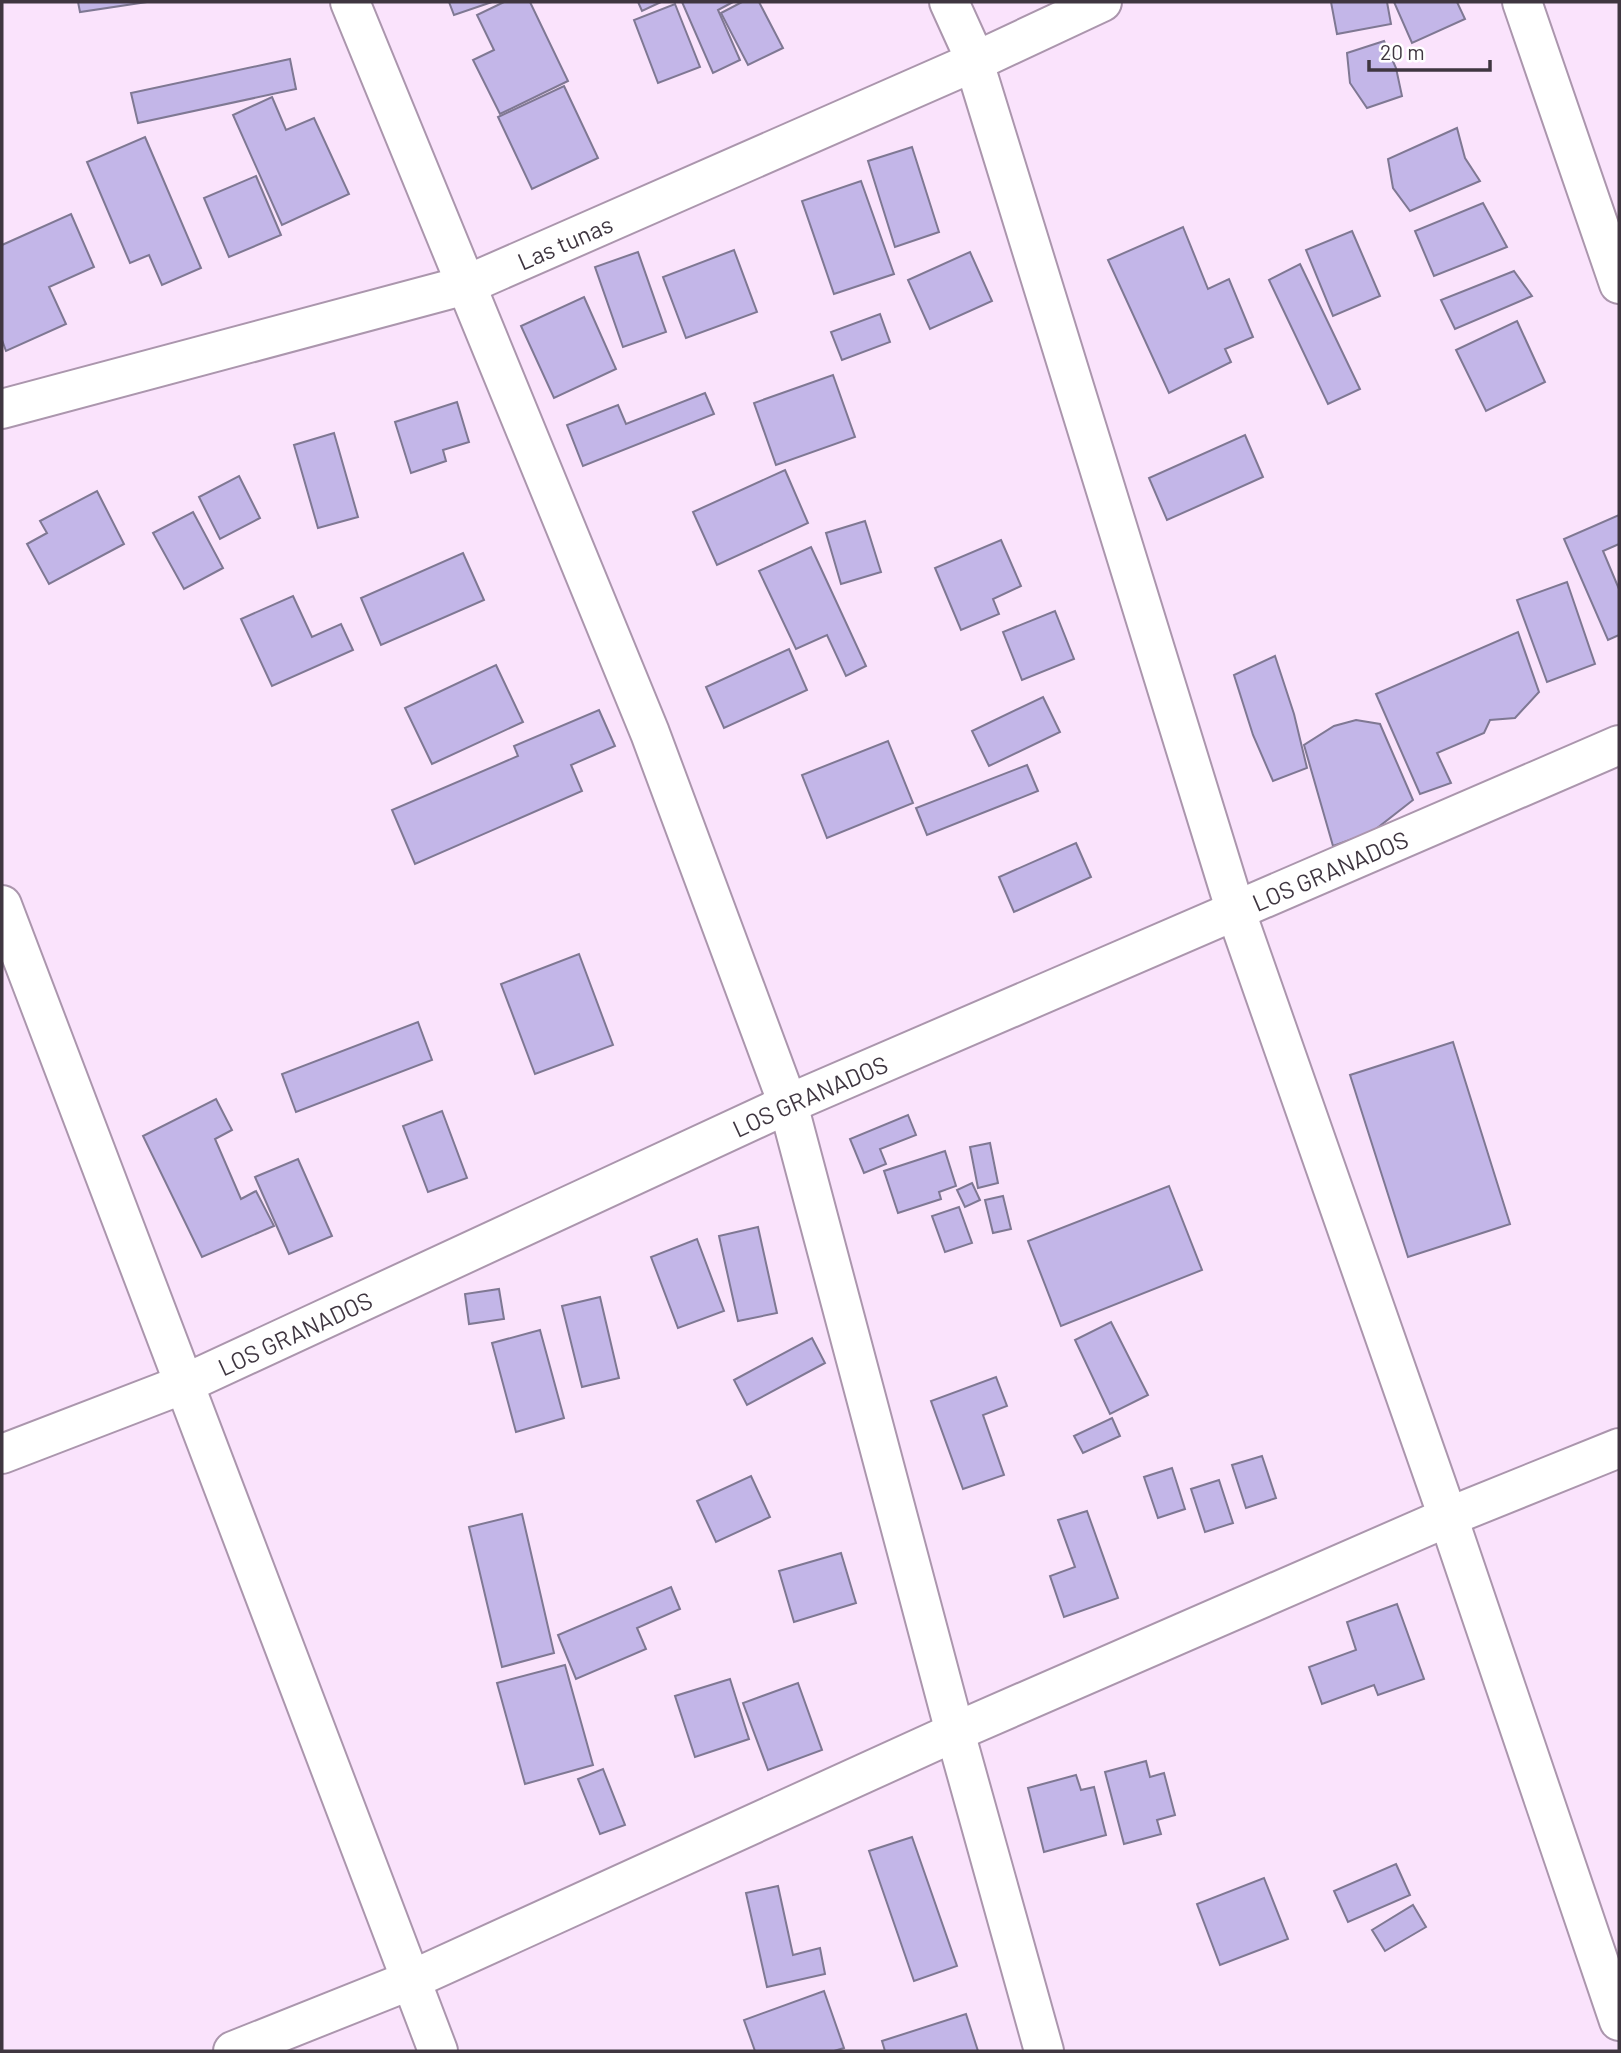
<svg xmlns="http://www.w3.org/2000/svg" width="1621" height="2053" font-family="Barlow,sans-serif">
  <style>
    .building { fill: #c3b6e8; stroke: #7f7893; stroke-width: 2 }
    .lines { fill: none; stroke-linecap: round; stroke-linejoin: round }
    .minor-casing { stroke: #ab96ad; stroke-width: 42 }
    .minor { stroke: #fff; stroke-width: 38 }
    .labels { text-anchor: middle; dominant-baseline: central; stroke-width: 5; stroke-linejoin: round; paint-order: stroke }
    .street-label { font-size: 24px; fill: #3f3640; stroke: #fff }
  </style>
  <rect width="100%" height="100%" fill="#fae3fc"/>
  <g class="building">
    <polygon points="78,2 147,2 80,12"/>
    <polygon points="449,2 492,2 454,15"/>
    <polygon points="504,2 530,2 568,81 500,114 473,60 494,50 477,15"/>
    <polygon points="638,2 661,2 642,11"/>
    <polygon points="682,2 733,2 718,10 740,60 713,73"/>
    <polygon points="742,2 759,2 783,48 748,65 721,13"/>
    <polygon points="1331,2 1387,2 1391,24 1337,34"/>
    <polygon points="1394,2 1457,2 1465,19 1412,43"/>
    <polygon points="675,4 700,67 658,83 634,20"/>
    <polygon points="1384,41 1396,68 1402,96 1367,108 1350,83 1347,53"/>
    <polygon points="290,59 296,89 138,123 131,93"/>
    <polygon points="564,86 598,158 532,189 498,117"/>
    <polygon points="272,97 286,130 314,118 349,194 282,225 233,115"/>
    <polygon points="1457,128 1465,158 1480,181 1410,211 1393,188 1388,159"/>
    <polygon points="145,137 201,268 162,285 149,255 130,263 87,162"/>
    <polygon points="912,147 939,232 895,247 868,161"/>
    <polygon points="256,176 281,235 229,257 204,198"/>
    <polygon points="861,181 894,274 834,294 802,201"/>
    <polygon points="1483,203 1507,247 1434,276 1415,231"/>
    <polygon points="71,214 94,267 49,287 66,324 6,351 2,340 2,245"/>
    <polygon points="1183,227 1208,289 1229,279 1253,337 1225,349 1231,362 1169,393 1108,260"/>
    <polygon points="1352,231 1380,296 1333,316 1306,250"/>
    <polygon points="734,250 757,312 686,338 663,277"/>
    <polygon points="638,252 666,332 623,347 595,267"/>
    <polygon points="970,252 992,301 930,329 908,280"/>
    <polygon points="1300,264 1360,389 1328,404 1269,280"/>
    <polygon points="1514,271 1532,296 1455,329 1441,300"/>
    <polygon points="584,297 616,369 554,398 521,326"/>
    <polygon points="880,314 890,342 842,360 831,332"/>
    <polygon points="1517,321 1545,382 1486,411 1456,350"/>
    <polygon points="833,375 855,437 776,465 754,403"/>
    <polygon points="705,393 714,414 583,466 567,425 618,405 626,424"/>
    <polygon points="457,402 469,442 443,450 446,461 411,473 395,422"/>
    <polygon points="334,433 358,517 318,528 294,445"/>
    <polygon points="1245,435 1263,477 1167,520 1149,478"/>
    <polygon points="785,470 808,523 717,565 693,512"/>
    <polygon points="239,476 260,518 220,539 199,497"/>
    <polygon points="97,491 124,544 49,584 27,544 47,533 40,521"/>
    <polygon points="193,512 223,568 184,589 153,533"/>
    <polygon points="1619,515 1619,544 1603,551 1619,589 1619,635 1608,640 1564,539"/>
    <polygon points="865,521 881,572 841,584 826,533"/>
    <polygon points="1001,540 1021,586 993,599 999,614 961,630 935,568"/>
    <polygon points="811,547 866,666 846,676 827,635 796,649 759,571"/>
    <polygon points="463,553 484,600 381,645 361,598"/>
    <polygon points="1567,582 1595,664 1547,682 1517,600"/>
    <polygon points="293,596 312,637 341,624 353,650 272,686 241,619"/>
    <polygon points="1055,611 1074,659 1022,680 1003,632"/>
    <polygon points="1518,632 1539,692 1515,718 1490,720 1484,733 1437,753 1451,783 1420,794 1376,694"/>
    <polygon points="789,649 807,690 724,728 706,687"/>
    <polygon points="1275,656 1294,714 1307,768 1273,781 1253,735 1234,675"/>
    <polygon points="496,665 523,722 432,764 405,708"/>
    <polygon points="1043,697 1060,732 989,766 972,731"/>
    <polygon points="599,710 615,746 571,765 582,791 415,864 392,810 518,756 514,746"/>
    <polygon points="1356,720 1380,724 1413,800 1372,832 1333,846 1304,745 1334,726"/>
    <polygon points="888,741 913,803 827,838 802,775"/>
    <polygon points="1027,765 1038,791 927,835 916,808"/>
    <polygon points="1076,843 1091,877 1014,912 999,877"/>
    <polygon points="579,954 613,1045 535,1074 501,984"/>
    <polygon points="418,1022 432,1060 296,1112 282,1074"/>
    <polygon points="1453,1042 1510,1224 1408,1257 1350,1075"/>
    <polygon points="216,1099 232,1130 215,1139 241,1199 256,1191 274,1226 202,1257 143,1136"/>
    <polygon points="442,1111 467,1178 428,1192 403,1126"/>
    <polygon points="908,1115 916,1135 880,1149 886,1164 864,1173 850,1139"/>
    <polygon points="990,1143 998,1183 978,1188 970,1147"/>
    <polygon points="945,1151 956,1186 939,1192 941,1199 898,1213 884,1171"/>
    <polygon points="298,1159 332,1236 289,1254 255,1177"/>
    <polygon points="972,1183 980,1200 965,1207 957,1190"/>
    <polygon points="1169,1186 1202,1270 1061,1326 1028,1241"/>
    <polygon points="1003,1196 1011,1229 993,1233 985,1200"/>
    <polygon points="959,1207 972,1243 945,1252 932,1216"/>
    <polygon points="758,1227 777,1313 738,1321 719,1236"/>
    <polygon points="697,1239 724,1311 678,1328 651,1257"/>
    <polygon points="499,1289 504,1319 469,1324 465,1294"/>
    <polygon points="600,1297 619,1378 582,1387 562,1306"/>
    <polygon points="1111,1322 1148,1395 1110,1414 1075,1340"/>
    <polygon points="540,1330 564,1418 516,1432 492,1343"/>
    <polygon points="812,1338 825,1363 747,1405 734,1380"/>
    <polygon points="996,1377 1007,1406 983,1415 1004,1475 963,1489 931,1401"/>
    <polygon points="1112,1418 1120,1436 1083,1453 1074,1436"/>
    <polygon points="1262,1456 1276,1498 1246,1508 1232,1465"/>
    <polygon points="1172,1468 1185,1509 1158,1518 1144,1477"/>
    <polygon points="751,1476 770,1517 716,1542 697,1501"/>
    <polygon points="1219,1480 1233,1523 1205,1532 1191,1489"/>
    <polygon points="1087,1511 1118,1598 1064,1617 1050,1576 1075,1567 1058,1520"/>
    <polygon points="522,1514 554,1653 502,1667 469,1527"/>
    <polygon points="841,1553 856,1603 794,1622 779,1571"/>
    <polygon points="671,1587 680,1609 637,1628 646,1649 576,1679 558,1635"/>
    <polygon points="1397,1604 1424,1679 1378,1695 1374,1685 1322,1704 1309,1667 1356,1650 1347,1622"/>
    <polygon points="565,1665 593,1765 525,1784 497,1683"/>
    <polygon points="730,1679 749,1739 695,1757 675,1696"/>
    <polygon points="798,1683 822,1750 768,1770 743,1703"/>
    <polygon points="1146,1761 1150,1777 1164,1773 1175,1815 1157,1820 1161,1834 1124,1844 1105,1772"/>
    <polygon points="603,1769 625,1825 600,1834 578,1779"/>
    <polygon points="1076,1775 1081,1790 1094,1787 1106,1835 1044,1852 1028,1788"/>
    <polygon points="912,1837 957,1966 914,1981 869,1851"/>
    <polygon points="1396,1864 1410,1895 1348,1922 1334,1891"/>
    <polygon points="1264,1878 1288,1939 1220,1965 1197,1904"/>
    <polygon points="778,1886 793,1955 820,1948 825,1974 767,1987 746,1893"/>
    <polygon points="1413,1905 1426,1927 1385,1951 1372,1930"/>
    <polygon points="824,1991 844,2048 834,2051 755,2051 744,2020"/>
    <polygon points="966,2014 978,2051 885,2051 882,2041"/>
  </g>
  <g class="lines">
    <defs>
      <g id="minor">
        <polyline points="350,2 650,733 788,1104 955,1732 1044,2051"/>
        <polyline points="949,2 969,46 1236,912 1448,1517 1619,2021"/>
        <polyline points="1522,2 1619,284"/>
        <path id="s1" d="M2 409 466 285 974 62 1102 2"/>
        <polyline points="2,905 438,2051"/>
        <path id="s2" d="M2 1454 184 1384 788 1104 1619 745"/>
        <polyline points="233,2051 411,1980 955,1732 1448,1517 1619,1448"/>
      </g>
    </defs>
    <use href="#minor" class="minor-casing"/>
    <use href="#minor" class="minor"/>
  </g>
  <g class="labels">
    <g class="street-label">
      <text stroke="none"><textPath href="#s1" startOffset="588">Las tunas</textPath></text>
      <text stroke="none"><textPath href="#s2" startOffset="1451">LOS GRANADOS</textPath></text>
      <text stroke="none"><textPath href="#s2" startOffset="884">LOS GRANADOS</textPath></text>
      <text stroke="none"><textPath href="#s2" startOffset="317">LOS GRANADOS</textPath></text>
    </g>
  </g>
  <rect width="1621" height="2053" fill="none" stroke="#3f3640" stroke-width="7"/>
  <path d="M1369 60v10h121v-10" fill="none" stroke="#3f3640" stroke-width="3.5"/>
  <text x="1380" y="60" font-size="21" fill="#3f3640" stroke="#ffffff" stroke-width="5" paint-order="stroke">20 m</text>
</svg>
